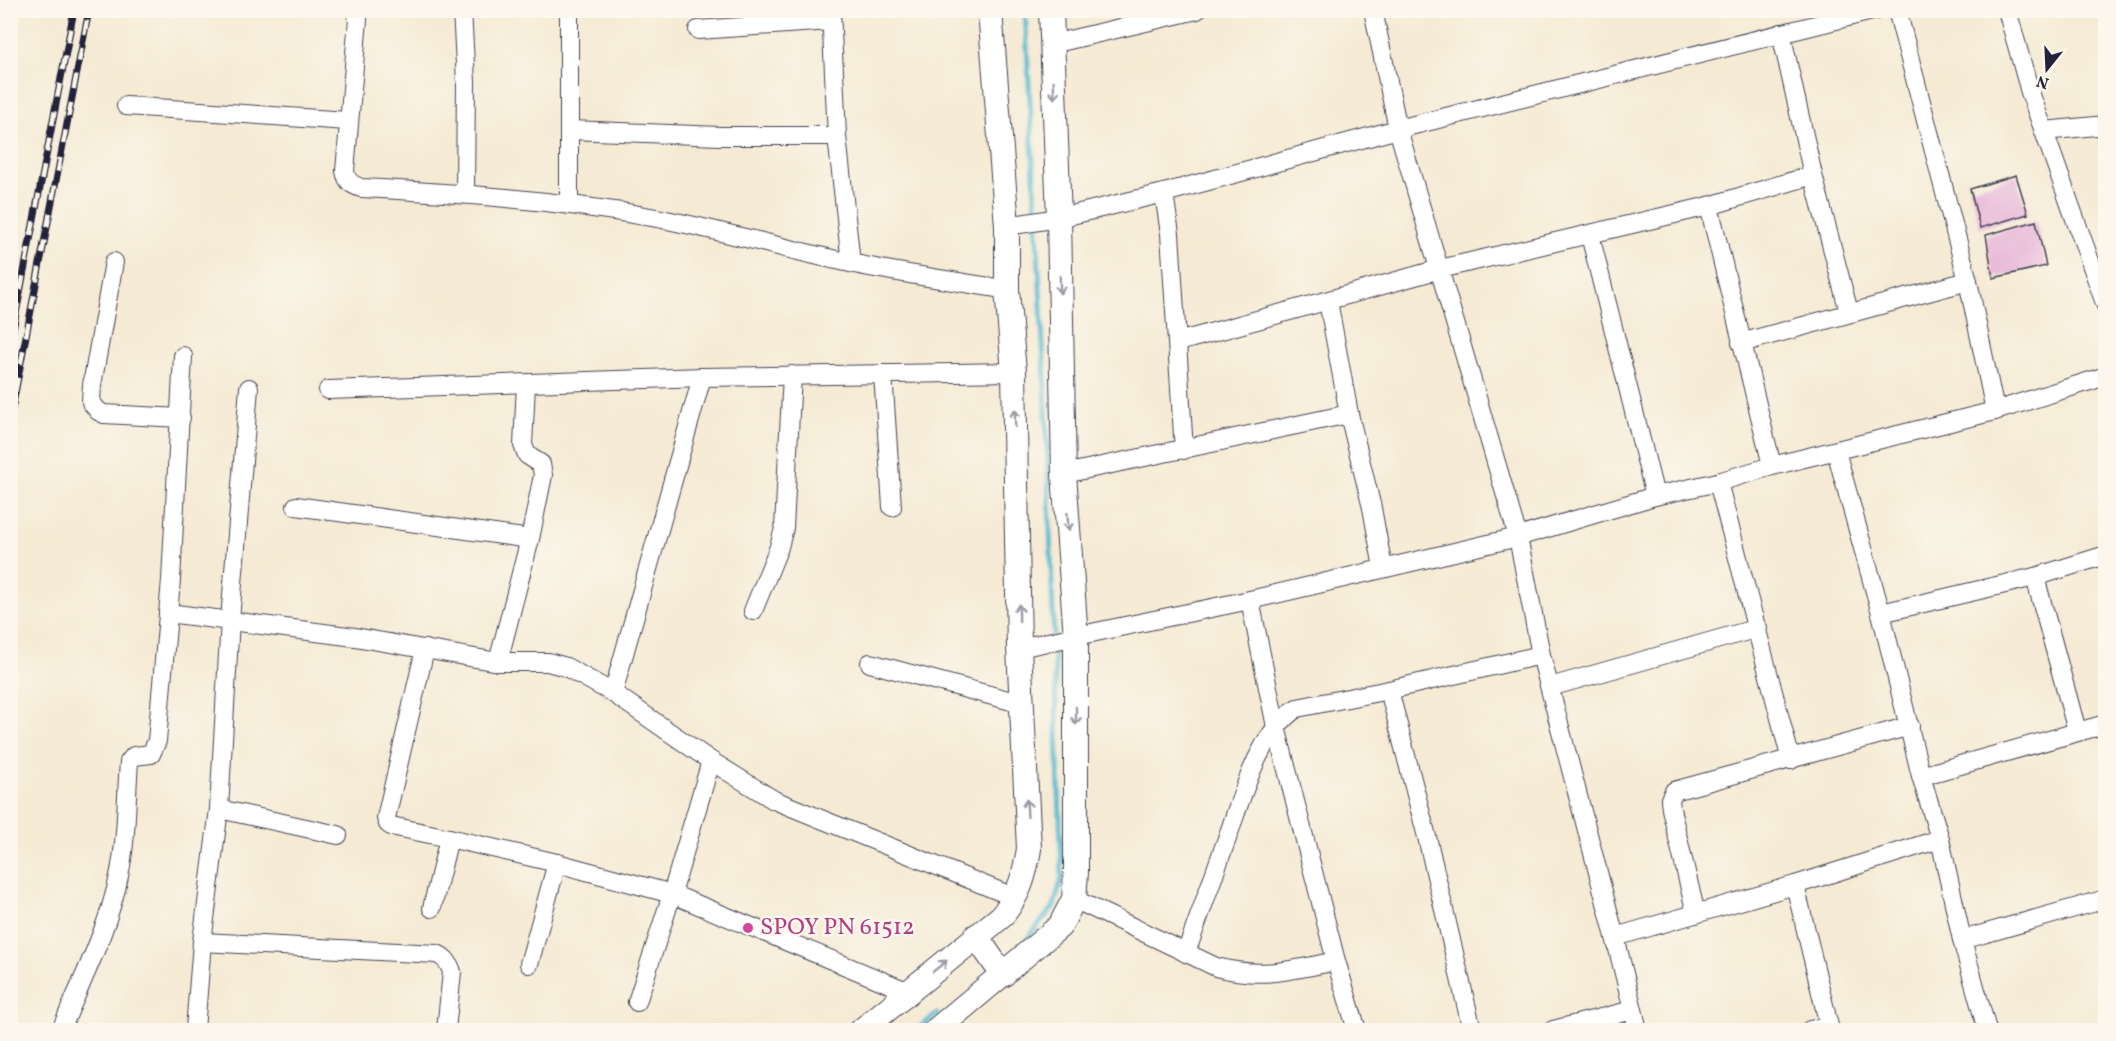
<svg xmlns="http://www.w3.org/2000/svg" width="2116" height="1041" font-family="Vollkorn,serif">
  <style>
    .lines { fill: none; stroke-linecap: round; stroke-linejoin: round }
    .stream { stroke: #52b8d0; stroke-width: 5 }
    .building { fill: #e5afd7 }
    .minor-casing { stroke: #424052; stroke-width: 20 }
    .major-casing { stroke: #424052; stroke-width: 26 }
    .minor { stroke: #fff; stroke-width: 18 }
    .major { stroke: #fff; stroke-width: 24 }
    .rail-casing { stroke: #22223b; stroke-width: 7 }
    .rail { stroke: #fbf7ec; stroke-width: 4.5; stroke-dasharray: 14; stroke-linecap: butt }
    .oneway { stroke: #9c9ca7 }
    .hotel-dot { fill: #d1479c; stroke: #fbf7ec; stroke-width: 2 }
    .labels { text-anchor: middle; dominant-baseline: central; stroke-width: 5; stroke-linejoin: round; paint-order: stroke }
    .hotel-label { font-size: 24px; fill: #b23c85; stroke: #fbf7ec; text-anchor: start }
  </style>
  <rect width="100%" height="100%" fill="#fbf7ec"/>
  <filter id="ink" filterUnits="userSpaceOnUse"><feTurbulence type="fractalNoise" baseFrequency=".0167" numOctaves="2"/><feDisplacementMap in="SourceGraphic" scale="12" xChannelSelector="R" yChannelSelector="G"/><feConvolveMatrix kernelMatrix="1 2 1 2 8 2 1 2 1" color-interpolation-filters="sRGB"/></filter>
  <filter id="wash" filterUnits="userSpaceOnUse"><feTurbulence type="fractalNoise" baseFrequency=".008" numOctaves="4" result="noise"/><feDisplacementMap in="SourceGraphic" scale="24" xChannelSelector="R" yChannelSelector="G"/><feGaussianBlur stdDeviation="1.35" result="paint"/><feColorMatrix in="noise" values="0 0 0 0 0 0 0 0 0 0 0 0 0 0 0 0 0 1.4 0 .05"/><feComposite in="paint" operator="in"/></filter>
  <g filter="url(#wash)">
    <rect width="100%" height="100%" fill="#f5ead3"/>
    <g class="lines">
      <g class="stream">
        <polyline points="1025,10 1045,381 1062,877 1054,906 1027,939"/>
        <polyline points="916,1030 937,1014"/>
      </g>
    </g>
    <g id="blocks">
      <g class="building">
        <polygon points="2016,175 2028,214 1980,228 1970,189"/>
        <polygon points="2036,221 2046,266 1993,278 1986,235"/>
      </g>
    </g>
  </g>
  <g filter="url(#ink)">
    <use href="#blocks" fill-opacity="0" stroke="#424052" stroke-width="1.5"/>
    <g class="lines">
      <defs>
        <g id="minor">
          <path d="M356 10 358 19 345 171C347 182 351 184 361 188 458 193 555 200 651 217 718 229 783 249 850 263 902 274 955 281 1007 290"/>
          <polyline points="462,10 466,82 465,193"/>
          <polyline points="831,10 837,136 851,263"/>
          <polyline points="1373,10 1398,129 1518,537 1541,655 1615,937 1638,1030"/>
          <polyline points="1897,10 1968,281 1995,411"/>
          <polyline points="2007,10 2030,92 2106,306"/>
          <polyline points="698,30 831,21"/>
          <polyline points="1781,33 1813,175 1849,312"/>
          <polyline points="1052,44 1197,10"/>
          <polyline points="126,106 348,121"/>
          <polyline points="570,130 720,136 837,136"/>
          <polyline points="2044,131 2106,125"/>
          <polyline points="1164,193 1170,234 1184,450"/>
          <polyline points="569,204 569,10"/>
          <polyline points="1709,206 1772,466"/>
          <polyline points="1007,226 1059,218 1164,193 1398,129 1876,10"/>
          <polyline points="1590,235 1655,496"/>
          <polyline points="114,262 92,385 91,402 98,411 104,414 181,418"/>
          <polyline points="1328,301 1349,414 1372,508 1383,568"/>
          <polyline points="1178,342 1440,269 1709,206 1813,175"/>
          <polyline points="1741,343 1968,281"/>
          <polyline points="883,374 892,507"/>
          <polyline points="328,390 702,377 1014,372"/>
          <polyline points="1836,451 1881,613 1921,776 1940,839 1962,940 1987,1030"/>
          <polyline points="1064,474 1349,414"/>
          <polyline points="1718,482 1791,760"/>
          <polyline points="296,506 530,539"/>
          <polyline points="2035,577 2077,731"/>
          <polyline points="1250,600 1276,727 1336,961 1357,1030"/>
          <polyline points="753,611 779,547 784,528 792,375"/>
          <polyline points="168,613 355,637 498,662 548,662 566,667 613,693 711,761 774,800 1016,898"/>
          <polyline points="1881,613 2035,577 2106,555"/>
          <polyline points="1019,648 1250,600 1518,537 1655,496 1718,482 1772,466 1995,411 2106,376"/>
          <polyline points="425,649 386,818 388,824 391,826 449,838"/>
          <polyline points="498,662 530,539 543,475 541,464 527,455 523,445 526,385"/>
          <polyline points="870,663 1023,704"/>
          <polyline points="1550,687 1758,628"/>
          <polyline points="1389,690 1427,837 1472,1030"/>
          <polyline points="613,693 702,377"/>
          <polyline points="1921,776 2106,724"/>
          <polyline points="219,809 338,835"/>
          <polyline points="1795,885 1830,1030"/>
          <path d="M1074 899 1216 967C1262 979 1291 970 1336 961"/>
          <polyline points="432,908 449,838 557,863 672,894 909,992"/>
          <polyline points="1696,914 1671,809 1670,799 1674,791 1910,726"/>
          <polyline points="1615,937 1795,885 1940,839"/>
          <polyline points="1962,940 2106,899"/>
          <path d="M202 942 437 954C446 958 449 963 452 972L446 1030"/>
          <path d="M1186 953C1199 916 1212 880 1225 844 1241 801 1257 734 1297 708L1389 690 1541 655"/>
          <polyline points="529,964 557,863"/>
          <polyline points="637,1002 672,894 711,761"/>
          <path d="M61 1030C82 980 108 929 119 876 127 839 126 799 129 762L134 756 151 754 157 741 171 580 183 356"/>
          <polyline points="195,1030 202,942 219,809 230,620 249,388"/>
          <polyline points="1553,1030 1633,1010"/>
          <polyline points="1810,1030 1829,1026"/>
        </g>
        <g id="major">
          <polyline points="976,936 1003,975"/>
          <path d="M862 1030 1002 916C1020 892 1024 878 1029 849L1019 648 1014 372 1007 290V226L990 10"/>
          <polyline points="936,1030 1060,926 1074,899 1076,872 1076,637 1064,474 1059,218 1051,10"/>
        </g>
      </defs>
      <use href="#minor" class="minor-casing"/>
      <use href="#major" class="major-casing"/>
      <use href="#minor" class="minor"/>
      <use href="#major" class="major"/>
      <defs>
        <g id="rail">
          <polyline points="10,345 74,10"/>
          <polyline points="10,419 89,10"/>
        </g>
      </defs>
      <use href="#rail" class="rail-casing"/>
      <use href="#rail" class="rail"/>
    </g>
    <defs><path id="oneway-shaft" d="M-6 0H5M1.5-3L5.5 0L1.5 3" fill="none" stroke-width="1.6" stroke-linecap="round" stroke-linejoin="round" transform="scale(1.5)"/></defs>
    <g class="oneway">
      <use href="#oneway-shaft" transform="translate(1054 90) rotate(88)"/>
      <use href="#oneway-shaft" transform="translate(1060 285) rotate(89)"/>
      <use href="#oneway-shaft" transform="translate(1015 418) rotate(-91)"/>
      <use href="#oneway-shaft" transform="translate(1068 522) rotate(86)"/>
      <use href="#oneway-shaft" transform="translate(1019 613) rotate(-91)"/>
      <use href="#oneway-shaft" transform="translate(1076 716) rotate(90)"/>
      <use href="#oneway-shaft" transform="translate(1027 808) rotate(-93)"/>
      <use href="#oneway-shaft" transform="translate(940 966) rotate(-39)"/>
    </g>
  </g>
  <circle class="hotel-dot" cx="748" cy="928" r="6"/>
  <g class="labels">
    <g class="hotel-label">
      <text x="760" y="928">SPOY PN 61512</text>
    </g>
  </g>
  <rect width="2116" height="1041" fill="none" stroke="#fbf7ec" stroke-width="36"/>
  <g transform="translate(2047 69) rotate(198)" stroke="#fbf7ec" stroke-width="4.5" paint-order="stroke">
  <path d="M0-4.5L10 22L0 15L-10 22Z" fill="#22223b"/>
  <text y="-9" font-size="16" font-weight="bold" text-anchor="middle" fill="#22223b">N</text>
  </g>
</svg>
